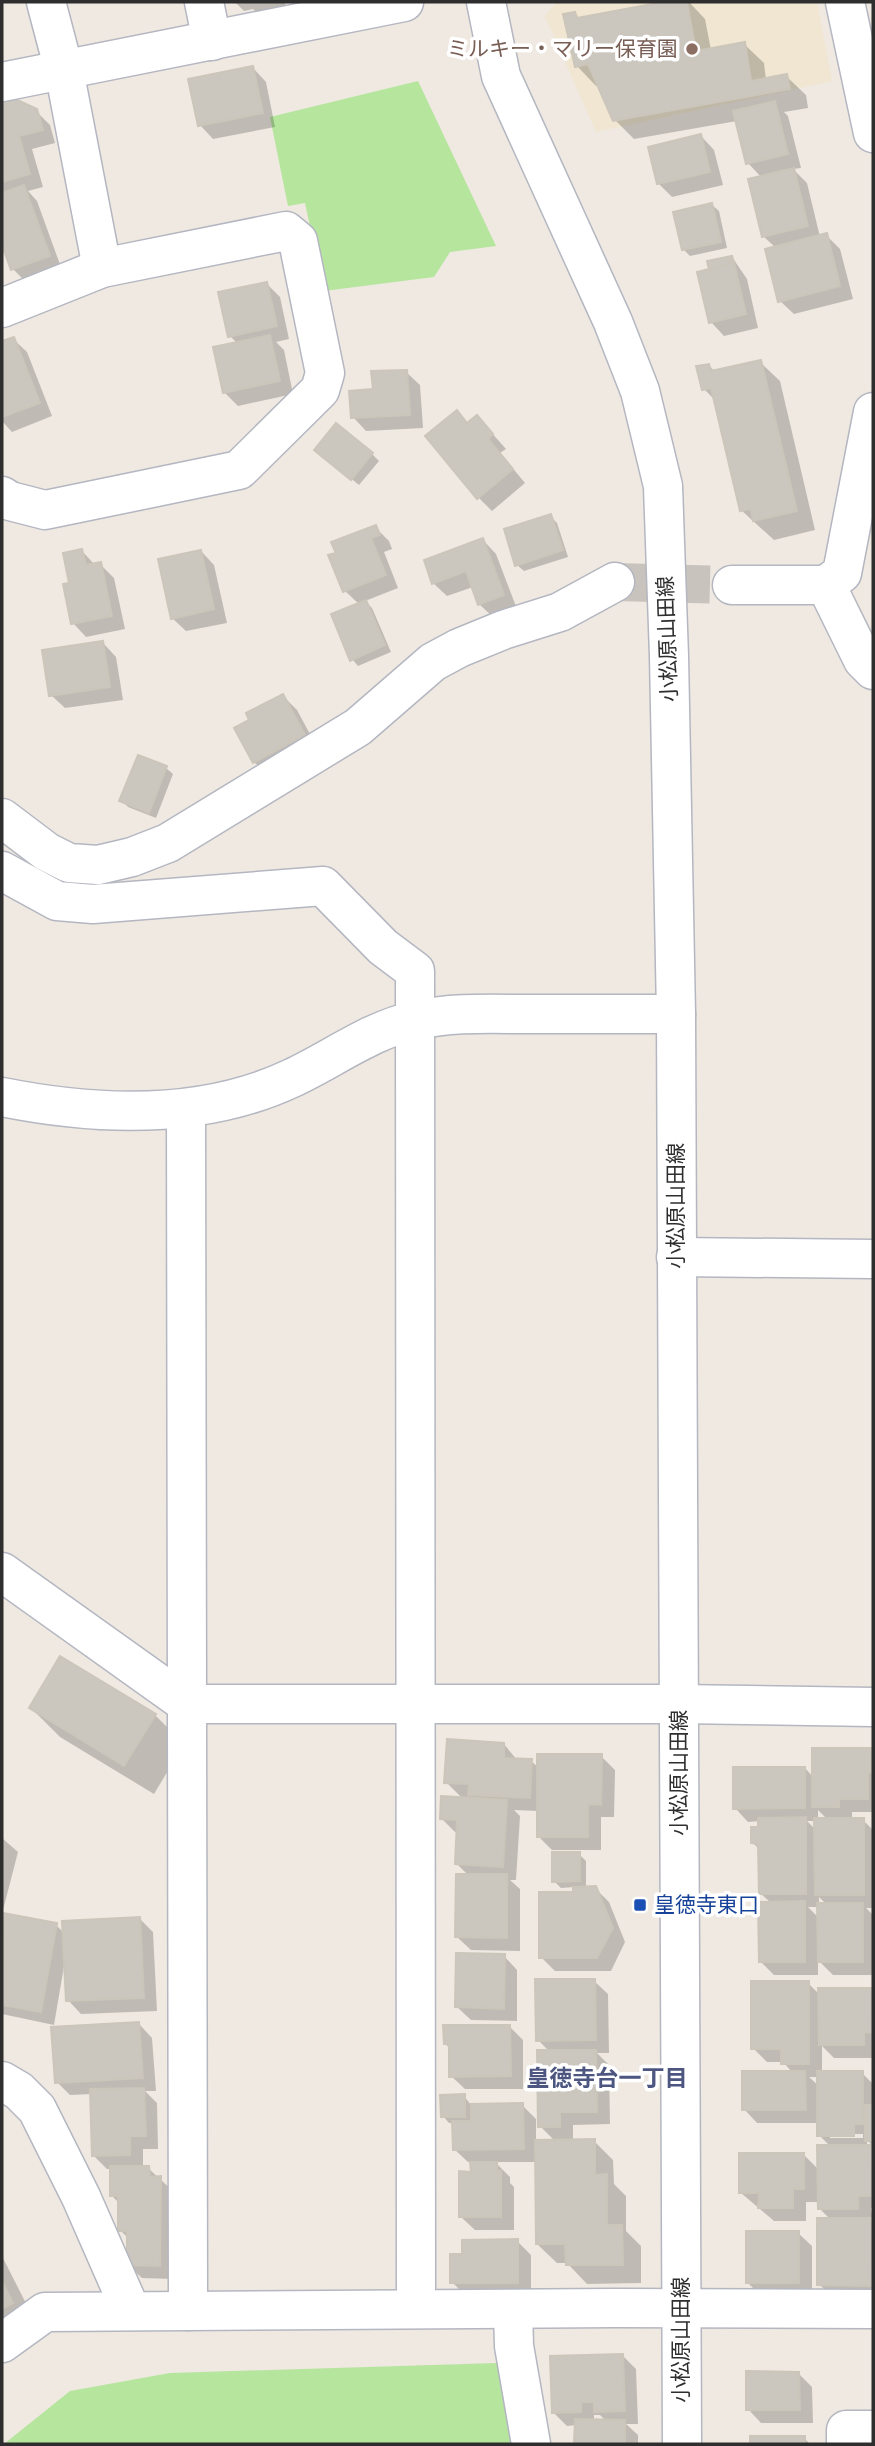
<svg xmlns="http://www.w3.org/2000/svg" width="875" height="2446" font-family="'Sofia Sans Condensed','Noto Sans JP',sans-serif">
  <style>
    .education { fill: #f0e6d1 }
    .green { fill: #b6e59e }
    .shadow { fill: #0003; fill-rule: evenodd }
    .building { fill: #cbc7bf; stroke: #cbc5ba; stroke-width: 2 }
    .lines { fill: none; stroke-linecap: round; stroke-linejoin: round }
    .street-tunnel { stroke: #c8c4bd; stroke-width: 38; stroke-dasharray: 38 19; stroke-linecap: butt }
    .street-casing { stroke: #b4b7c1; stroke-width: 41 }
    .secondary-casing { stroke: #b4b7c1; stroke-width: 41 }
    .street { stroke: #fff; stroke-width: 38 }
    .secondary { stroke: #fff; stroke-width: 38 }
    .education-dot { fill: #8d6e63; stroke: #fff; stroke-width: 2.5 }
    .transit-dot { fill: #1a4fb4; stroke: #fff; stroke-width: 2.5 }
    .labels { text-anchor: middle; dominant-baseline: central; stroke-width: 7; stroke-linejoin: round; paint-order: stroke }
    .education-label { font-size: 21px; fill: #785e54; stroke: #fff; text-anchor: end }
    .street-label { font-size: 21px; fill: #2e2e2e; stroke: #fff }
    .transit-label { font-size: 21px; fill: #164399; stroke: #fff; text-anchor: start }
    .neighbourhood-label { font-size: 23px; font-weight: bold; fill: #4d5680; stroke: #fff }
  </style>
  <rect width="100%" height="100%" fill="#efe9e1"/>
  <polygon class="education" points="557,2 817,2 832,81 596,132 545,16"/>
  <g class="green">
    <polygon points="418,81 496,246 450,252 434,277 324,291 305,203 288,206 270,117"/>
    <polygon points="497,2363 515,2444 4,2444 70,2391 170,2373"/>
  </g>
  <g class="shadow">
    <polygon points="235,2 285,2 287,13 262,18 253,9 244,11"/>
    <polygon points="673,2 689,2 705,19 711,50 744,44 764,63 766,80 786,76 806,95 808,108 784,112 788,116 801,168 793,169 807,183 820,237 826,235 840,249 853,299 794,314 780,301 776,248 763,236 761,177 748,163 737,121 634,139 615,120 599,85 596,86 577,66 575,14 580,19"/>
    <polygon points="253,68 266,82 275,127 213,139 200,125"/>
    <polygon points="15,101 36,111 50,125 55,143 32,149 43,187 28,191 37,201 62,270 26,282 13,269 2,240 2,105"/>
    <polygon points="701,136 714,150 723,185 672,197 658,183"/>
    <polygon points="712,205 719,211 727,248 690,256 684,250"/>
    <polygon points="732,257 747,279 758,328 724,336 711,322 709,263"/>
    <polygon points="266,283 280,297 289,339 276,342 284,350 293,394 238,406 224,392 238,344 230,336"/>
    <polygon points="13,339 27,352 52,416 12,432 2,421 2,343"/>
    <polygon points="760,362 780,381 815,530 774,540 741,510 716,401 704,389 709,365 715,372"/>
    <polygon points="406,372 420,385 423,428 366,431 353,417 375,391"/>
    <polygon points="457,412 469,424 490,431 506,449 500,453 525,483 492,511 478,497"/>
    <polygon points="372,454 379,461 359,485 323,456"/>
    <polygon points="550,516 557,523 568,557 524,571 517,565"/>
    <polygon points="375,527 389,541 392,549 384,552 398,588 365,601 372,608 391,652 358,666 352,659 359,604 345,591"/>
    <polygon points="483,540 496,554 517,609 493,617 479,604 473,587 447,596 433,583"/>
    <polygon points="82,551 95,565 100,564 114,578 125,629 86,637 73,623 71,585"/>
    <polygon points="201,551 214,565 227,623 186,631 172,618"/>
    <polygon points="103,643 116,657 123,700 65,708 51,695"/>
    <polygon points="283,696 297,710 318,749 268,775 254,762 252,720"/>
    <polygon points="166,768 173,774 156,818 128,807 121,800"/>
    <polygon points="31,1708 155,1715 184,1744 154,1794 60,1737"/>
    <polygon points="504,1744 517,1760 531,1761 539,1768 601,1756 615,1770 614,1817 601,1817 601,1850 552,1850 538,1836 539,1811 514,1810 520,1816 516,1880 510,1880 520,1889 520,1951 471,1950 457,1937 468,1875 457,1864 458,1832 455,1832 441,1818 463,1799 446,1782"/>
    <path d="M871 1749 873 1751V1812H852V1820H863L873 1830V1908H866L873 1915V1975H833L818 1960V1975H774L760 1961 771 1903 760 1893V1850L753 1843 760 1829V1821L748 1822 735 1808 805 1768 813 1777ZM818 1810 828 1820H818ZM807 1821H816V1830ZM819 1897 827 1905H819ZM808 1907H819V1918Z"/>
    <polygon points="2,1838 18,1852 2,1914 56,1925 64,1933 140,1919 153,1932 157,2011 81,2014 68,2000 64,1966 54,2025 2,2014"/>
    <polygon points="579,1854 586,1861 586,1888 595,1888 609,1902 625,1942 611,1971 555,1971 541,1957 575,1894 575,1887 561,1888 554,1881"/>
    <polygon points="504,1956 517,1970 517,2021 471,2020 457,2007"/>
    <polygon points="594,1981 608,1994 609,2053 597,2053 609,2065 610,2124 573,2125 573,2141 594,2141 613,2160 614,2184 626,2196 626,2231 641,2246 641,2283 587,2284 567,2263 557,2263 537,2244 537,2162 495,2162 510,2177 510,2183 514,2187 514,2230 475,2230 461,2217 472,2173 472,2162 468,2162 454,2149 454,2123 449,2123 443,2116 464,2096 471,2105 522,2105 536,2119 536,2142 555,2141 540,2126 550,2052 538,2040"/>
    <path d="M808 1983 820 1995 873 1991V2058H834L822 2046V2073H862L873 2084V2146L867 2140V2147L873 2150V2208H871L873 2221V2298H833L819 2284 831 2220 819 2208V2202H806V2221H774L741 2193 803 2154 819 2170 831 2147 819 2135V2123H757L744 2109 792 2072 783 2062H767L753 2048ZM809 2077H819V2086ZM830 2134H863V2138H830Z"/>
    <polygon points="139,2024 152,2038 156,2091 145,2091 157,2103 158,2149 143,2149 143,2168 148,2168 174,2192 173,2279 142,2278 128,2265 129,2239 120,2230 120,2204 112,2196 112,2169 107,2169 93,2155 92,2094 70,2095 57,2082"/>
    <polygon points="509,2026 523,2040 523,2089 465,2089 451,2076 451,2049 445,2044"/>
    <polygon points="798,2233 812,2246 812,2296 761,2296 747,2282"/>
    <polygon points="517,2241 531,2255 531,2296 466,2296 452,2282"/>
    <polygon points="2,2256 41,2333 2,2353"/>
    <path d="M622 2355 636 2369 638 2424H626L638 2435V2444H576V2425L567 2426 553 2412ZM594 2415H600L606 2421H594Z"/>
    <polygon points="799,2374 812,2387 813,2423 761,2423 748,2409"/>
    <polygon points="752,2438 804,2438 810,2444 752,2444"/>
  </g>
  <g class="building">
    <polygon points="663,2 687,2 696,51 745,42 751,81 787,74 790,89 613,121 588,64 575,67 563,14 575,12 577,18"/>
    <polygon points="253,66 263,113 198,126 188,79"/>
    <polygon points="15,99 37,109 43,130 19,136 30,174 2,182 2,103"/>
    <polygon points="775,101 788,154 746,164 733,111"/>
    <polygon points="701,134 710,172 657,184 648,147"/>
    <polygon points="794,168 808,226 762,237 748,179"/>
    <polygon points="24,185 50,256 11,270 2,245 2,193"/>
    <polygon points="712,203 721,242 682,250 673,212"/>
    <polygon points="827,233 840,286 778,302 765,249"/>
    <polygon points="732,256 734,263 709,269 707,261"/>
    <polygon points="734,263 746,314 709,323 697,272"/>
    <polygon points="267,282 277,326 228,337 218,292"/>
    <polygon points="270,335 280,381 223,393 213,347"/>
    <polygon points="14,337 40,403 2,417 2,341"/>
    <polygon points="761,360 797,511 753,521 751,509 740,511 711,388 702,390 696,366 709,364 711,371"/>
    <polygon points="407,370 410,415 351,418 349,391 373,389 371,371"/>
    <polygon points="457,410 467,423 477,415 493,434 488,439 513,469 477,499 425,436"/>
    <polygon points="336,423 373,453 351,480 314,450"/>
    <polygon points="551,514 563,550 515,566 504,529"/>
    <polygon points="376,525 380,535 371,538 386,575 343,592 328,555 336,553 331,542"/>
    <polygon points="483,538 504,595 478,605 466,571 432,584 424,560"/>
    <polygon points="82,549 86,565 101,562 112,616 71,624 63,584 69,583 63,553"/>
    <polygon points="201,550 214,609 171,619 158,559"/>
    <polygon points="366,600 385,645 350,661 331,614"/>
    <polygon points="103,641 110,687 49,696 42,650"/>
    <polygon points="283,694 305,735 253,763 234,728 249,720 246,713"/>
    <polygon points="138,755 167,766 149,813 119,801"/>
    <polygon points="60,1656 156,1714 124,1766 29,1708"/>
    <polygon points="447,1739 504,1743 504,1758 532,1759 530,1798 468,1795 469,1784 444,1783"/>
    <polygon points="812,1748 872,1748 872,1773 868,1773 868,1799 839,1799 839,1807 812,1807"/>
    <polygon points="537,1754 602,1754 601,1805 588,1804 588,1837 537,1837"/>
    <polygon points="733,1767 805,1767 805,1808 733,1809"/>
    <polygon points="441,1796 507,1800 503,1867 455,1864 457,1820 440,1819"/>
    <polygon points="806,1817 806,1894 759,1894 758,1844 751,1843 751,1827 758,1827 758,1818"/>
    <polygon points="814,1818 864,1818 864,1895 815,1895"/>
    <polygon points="552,1852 580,1852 580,1881 552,1882"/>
    <polygon points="456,1874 507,1874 507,1938 455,1937"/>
    <polygon points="596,1886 613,1928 597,1958 539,1958 539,1892 573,1892 573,1887"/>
    <polygon points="805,1901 805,1962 759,1962 758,1902"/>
    <polygon points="817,1903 863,1903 863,1962 818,1962"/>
    <polygon points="3,1913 57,1923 41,2012 2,2005"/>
    <polygon points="140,1917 144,1998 66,2001 62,1921"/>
    <polygon points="456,1953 505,1954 504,2009 455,2007"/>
    <polygon points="535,1979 595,1979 596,2040 536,2041"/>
    <polygon points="751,1981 809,1981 809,2064 781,2064 781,2049 751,2049"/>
    <polygon points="818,1988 872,1988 873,2033 864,2032 864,2045 819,2045"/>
    <polygon points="139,2022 143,2078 55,2083 51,2027"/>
    <polygon points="443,2025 510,2025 511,2076 449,2077 449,2044 444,2044"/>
    <polygon points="537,2050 596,2050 597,2112 560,2112 560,2127 538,2127"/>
    <polygon points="742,2071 805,2071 806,2110 742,2110"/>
    <polygon points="817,2071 863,2071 863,2124 854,2124 854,2136 817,2136"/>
    <polygon points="144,2088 146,2136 130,2136 130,2155 92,2156 90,2089"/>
    <polygon points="465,2094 465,2117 441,2117 440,2095"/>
    <polygon points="523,2103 524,2149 453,2150 452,2121 471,2121 471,2104"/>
    <rect x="865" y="2105" width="8" height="36"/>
    <polygon points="595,2139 595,2175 607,2174 607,2225 622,2225 623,2265 566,2265 565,2244 536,2244 535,2140"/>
    <polygon points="817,2145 871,2145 873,2151 872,2196 858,2196 858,2209 818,2209"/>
    <polygon points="739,2153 804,2153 804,2189 793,2189 793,2208 758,2208 759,2193 739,2193"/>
    <polygon points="470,2162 497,2162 497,2171 501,2171 501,2217 459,2217 459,2171 471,2172"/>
    <polygon points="110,2166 149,2166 150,2177 161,2176 160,2266 127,2265 127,2231 118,2231 118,2196 110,2196"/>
    <polygon points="817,2218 872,2218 873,2286 817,2285"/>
    <rect x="746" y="2231" width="53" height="52"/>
    <polygon points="518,2239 518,2283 450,2283 450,2254 462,2254 462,2240"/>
    <polygon points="2,2281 13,2303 2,2309"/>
    <polygon points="623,2354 625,2411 594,2412 594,2402 581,2402 581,2412 552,2413 550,2356"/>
    <polygon points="746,2371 799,2372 800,2410 746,2410"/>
    <polygon points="575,2419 625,2420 625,2444 574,2444"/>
    <rect x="750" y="2436" width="55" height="8"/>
  </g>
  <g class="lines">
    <polyline class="street-tunnel" points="615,582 732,585"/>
    <defs>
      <g id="street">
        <polyline points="46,2 64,70 102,268"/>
        <polyline points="204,2 212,41"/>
        <polyline points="845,2 873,133"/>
        <polyline points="2,82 404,2"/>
        <polyline points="2,308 102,268 286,231 298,241 325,373 320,390 239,470 45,510 10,501 2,496"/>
        <polyline points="732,585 826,585 842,573 873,412"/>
        <polyline points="826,585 863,660 873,670"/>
        <polyline points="2,818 47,852 69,863 98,865 132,857 168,843 358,727 433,662 459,648 503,630 560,612 615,582"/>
        <polyline points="2,871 57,901 93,904 323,886 383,947 415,971 416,2309"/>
        <path d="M2 1097C97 1116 203 1120 292 1078 333 1059 372 1029 417 1020 453 1012 490 1014 527 1014 577 1014 626 1014 676 1014"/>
        <polyline points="186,1108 188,2311"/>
        <polyline points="676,1257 873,1259"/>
        <polyline points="2,1572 187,1704 678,1704 873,1707"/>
        <polyline points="2,2081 19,2091 37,2109 81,2197 131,2311"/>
        <polyline points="513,2309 514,2346 531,2444"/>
        <polyline points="2,2343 45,2312 615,2308 873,2309"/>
        <polyline points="846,2444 846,2430 873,2430"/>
      </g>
      <polyline id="secondary" points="486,2 501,76 613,322 640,391 663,486 669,656 676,1014 682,2444"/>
    </defs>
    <use href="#street" class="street-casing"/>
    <use href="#secondary" class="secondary-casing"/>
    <use href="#street" class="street"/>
    <use href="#secondary" class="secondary"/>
  </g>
  <circle class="education-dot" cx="692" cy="49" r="7"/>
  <rect class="transit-dot" x="633" y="1898" width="14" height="14" rx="3.5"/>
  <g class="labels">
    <g class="education-label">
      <text x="678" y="49">ミルキー・マリー保育園</text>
    </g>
    <g class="street-label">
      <text transform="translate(668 639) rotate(-92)">小松原山田線</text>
      <text transform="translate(676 1206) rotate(-90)">小松原山田線</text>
      <text transform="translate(679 1773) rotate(-90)">小松原山田線</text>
      <text transform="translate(681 2340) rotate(-90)">小松原山田線</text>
    </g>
    <g class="transit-label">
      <text x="654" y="1905">皇徳寺東口</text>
    </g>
    <g class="neighbourhood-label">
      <text x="607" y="2079">皇徳寺台一丁目</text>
    </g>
  </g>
  <rect width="875" height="2446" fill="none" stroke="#2e2e2e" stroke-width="7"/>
</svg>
